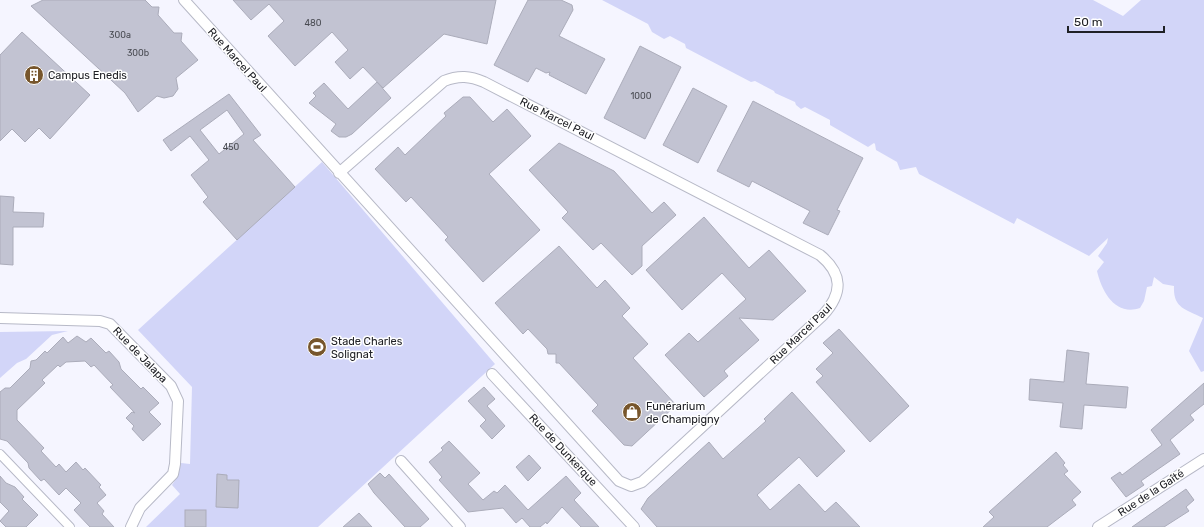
<svg xmlns="http://www.w3.org/2000/svg" width="1204" height="527" font-family="Rubik,sans-serif">
  <style>
    .green { fill: #d2d5f8 }
    .building { fill: #c2c3d2; stroke: #abacba; fill-rule: evenodd }
    .lines { fill: none; stroke-linecap: round; stroke-linejoin: round }
    .pedestrian-casing { stroke: #b7b9c7; stroke-width: 10 }
    .minor-casing { stroke: #b7b9c7; stroke-width: 12 }
    .pedestrian { stroke: #fff; stroke-width: 8 }
    .minor { stroke: #fff; stroke-width: 10 }
    .labels { text-anchor: middle; dominant-baseline: central; stroke-width: 3; stroke-linejoin: round; paint-order: stroke }
    .number-label { font-size: 9px; fill: #484a51 }
    .street-label { font-size: 11px; fill: #202126; stroke: #fff }
    .poi-label { font-size: 11px; fill: #202126; stroke: #fff; text-anchor: start }
  </style>
  <rect width="100%" height="100%" fill="#f5f5ff"/>
  <g class="green">
    <path d="M602 0H1093L1123 16 1141 0H1204V371L1201 372 1189 351 1203 318C1185 309 1173 308 1174 286L1163 284 1154 277 1152 286 1147 287 1144 301 1140 308C1116 316 1102 293 1097 271L1104 262 1098 256 1107 243 1108 238 1089 256 1017 218 1014 224 919 174 916 167 900 170 897 162 876 150 875 144 874 143 868 147 830 125V120L805 107 801 109 796 105 795 102 775 93 774 91 755 81 751 82 686 48 685 44 670 36 664 39 652 32 648 24Z"/>
    <polygon points="322,162 495,364 318,527 146,527 180,494 172,485 178,476 181,463 190,464 192,387 138,330"/>
    <polygon points="68,331 52,335 26,359 17,363 0,378 0,332"/>
  </g>
  <g class="building">
    <polygon points="43,0 145,0 152,7 159,7 158,15 174,33 182,33 181,41 198,60 176,78 178,89 173,96 164,98 157,96 138,112 125,93 31,6"/>
    <polygon points="233,0 496,0 487,44 444,34 383,88 363,67 350,79 335,62 348,50 332,32 295,66 268,36 284,21 269,4 251,20"/>
    <polygon points="528,0 561,0 572,5 573,10 559,36 605,59 586,94 549,75 550,72 546,73 536,68 528,82 494,65"/>
    <polygon points="22,32 90,95 50,139 39,128 25,142 12,129 0,141 0,55"/>
    <polygon points="640,46 681,67 645,139 604,118"/>
    <polygon points="377,82 391,98 352,134 346,137 339,137 331,131 336,124 309,103 316,96 313,93 324,83 348,109"/>
    <polygon points="693,88 727,106 698,163 663,145"/>
    <path d="M229 94 261 135 253 140 295 187 237 240 203 202 208 197 191 175 209 160 190 136 171 151 163 140ZM227 110 244 134 219 154 200 130Z"/>
    <polygon points="463,97 470,97 493,122 507,109 531,136 489,174 540,230 483,282 445,240 448,237 411,197 406,202 375,169 398,147 405,155 446,116 444,113"/>
    <polygon points="753,101 863,158 837,210 840,211 828,235 803,223 810,211 752,181 749,187 717,171"/>
    <polygon points="559,143 614,171 652,213 664,202 676,215 642,246 642,266 632,275 601,243 593,250 562,218 568,212 529,170"/>
    <polygon points="0,196 14,197 13,212 44,213 43,227 13,227 13,265 0,264"/>
    <polygon points="704,217 749,268 769,250 806,291 773,320 739,318 759,340 724,371 728,376 704,397 665,355 689,333 698,342 746,299 722,273 682,310 646,270"/>
    <polygon points="559,246 597,288 605,280 630,308 622,316 648,344 633,358 676,405 632,446 624,445 592,411 598,405 559,363 556,363 556,354 548,354 547,349 528,329 523,334 495,303"/>
    <polygon points="839,329 909,406 870,442 816,382 823,376 816,369 833,353 823,343"/>
    <polygon points="77,336 86,342 91,338 106,353 109,351 119,362 121,369 141,389 143,387 159,403 149,412 161,424 143,441 132,429 134,426 126,418 132,412 135,413 110,387 113,385 94,365 91,367 85,361 66,362 60,367 58,365 42,380 45,383 17,410 17,420 44,448 41,451 56,467 59,464 66,472 76,462 83,470 85,468 101,485 99,487 106,495 97,503 104,511 102,514 114,527 90,527 74,510 81,503 66,488 59,495 44,479 41,481 29,468 28,463 7,441 0,439 0,392 5,388 10,388 30,368 31,361 36,360 45,351 47,353 63,337 68,343"/>
    <polygon points="1067,350 1089,353 1086,384 1128,387 1126,408 1084,405 1082,429 1060,427 1063,403 1029,400 1030,379 1064,382"/>
    <polygon points="1204,383 1204,404 1190,415 1194,420 1170,440 1180,454 1141,481 1144,485 1126,497 1111,478 1120,472 1122,475 1162,445 1151,430"/>
    <polygon points="484,387 495,399 487,406 505,426 492,439 480,426 486,420 468,401"/>
    <polygon points="792,392 845,451 817,477 799,457 757,495 770,510 799,484 825,512 836,502 860,527 657,527 641,509 648,498 709,442 723,459 766,421 764,419"/>
    <polygon points="449,441 480,473 468,484 483,500 494,491 497,493 505,485 528,510 566,476 581,493 574,500 599,527 581,527 562,507 547,524 546,522 540,527 530,527 522,518 516,523 503,508 468,512 439,480 442,477 429,462 443,450 441,448"/>
    <polygon points="1056,452 1065,463 1063,465 1068,471 1064,474 1081,492 1072,500 1076,505 1047,527 983,527 994,517 989,512"/>
    <polygon points="529,455 541,468 528,481 516,467"/>
    <polygon points="380,473 385,478 389,474 429,519 420,527 405,527 374,493 368,484"/>
    <polygon points="217,474 227,475 227,480 239,480 238,508 216,507"/>
    <polygon points="0,476 6,483 15,487 24,497 22,499 38,515 26,527 6,527 0,521 9,511 0,502"/>
    <polygon points="1186,489 1194,500 1186,507 1189,511 1164,527 1132,527"/>
    <rect x="185" y="510" width="21" height="17"/>
    <polygon points="359,513 372,527 343,527"/>
  </g>
  <g class="lines">
    <defs>
      <polyline id="pedestrian" points="0,454 70,527"/>
      <g id="minor">
        <path d="M184 0 619 481 631 486 642 482 651 474 823 315C843 293 843 274 820 255L484 82C470 76 459 75 444 81L339 173"/>
        <polyline points="0,318 100,321 110,324 171,386 178,401 175,464 173,474 140,508 131,527"/>
        <polyline points="492,374 634,527"/>
        <polyline points="401,461 460,527"/>
        <polyline points="1098,527 1204,459"/>
      </g>
    </defs>
    <use href="#pedestrian" class="pedestrian-casing"/>
    <use href="#minor" class="minor-casing"/>
    <use href="#pedestrian" class="pedestrian"/>
    <use href="#minor" class="minor"/>
  </g>
  <defs>
    <symbol id="building-disc" viewBox="-11 -11 22 22"><circle r="9.5" fill="#77562c" stroke="#fff"/><path d="M-4-6H4V6H1V3H-1V6H-4ZM-2.5-4.3h1.7v1.8h-1.7ZM.8-4.3h1.7v1.8H.8ZM-2.5-1h1.7V.8h-1.7ZM.8-1h1.7V.8H.8Z" fill="#fff"/></symbol>
    <symbol id="stadium-disc" viewBox="-11 -11 22 22"><circle r="9.5" fill="#77562c" stroke="#fff"/><path d="M0-5a6.5 5 0 1 0 0 10a6.5 5 0 1 0 0-10ZM-3.5-1.8h7v3.6h-7Z" fill="#fff"/></symbol>
    <symbol id="shop-disc" viewBox="-11 -11 22 22"><circle r="9.5" fill="#77562c" stroke="#fff"/><path d="M-5-2.5h2.3a2.7 3.5 0 0 1 5.4 0H5L5.5 6h-11ZM-1.5-2.5h3a1.5 2.3 0 0 0-3 0Z" fill="#fff"/></symbol>
  </defs>
  <g fill-rule="evenodd">
    <use href="#building-disc" x="23" y="64" width="22" height="22"/>
    <use href="#stadium-disc" x="306" y="336" width="22" height="22"/>
    <use href="#shop-disc" x="621" y="401" width="22" height="22"/>
  </g>
  <g class="labels">
    <g class="number-label">
      <text x="313" y="23">480</text>
      <text x="120" y="35">300a</text>
      <text x="138" y="53">300b</text>
      <text x="641" y="96">1000</text>
      <text x="231" y="147">450</text>
    </g>
    <g class="street-label">
      <text transform="translate(237 60) rotate(48)">Rue Marcel Paul</text>
      <text transform="translate(557 119) rotate(27)">Rue Marcel Paul</text>
      <text transform="translate(801 334) rotate(-44)">Rue Marcel Paul</text>
      <text transform="translate(140 355) rotate(46)">Rue de Jalapa</text>
      <text transform="translate(563 450) rotate(47)">Rue de Dunkerque</text>
      <text transform="translate(1151 493) rotate(-33)">Rue de la Gaîté</text>
    </g>
    <g class="poi-label">
      <text x="48" y="75">Campus Enedis</text>
      <text x="331" y="341">Stade Charles<tspan x="331" dy="13">Solignat</tspan></text>
      <text x="646" y="406">Funérarium<tspan x="646" dy="13">de Champigny</tspan></text>
    </g>
  </g>
  <path d="M1068 26v6h96v-6" fill="none" stroke="#202126" stroke-width="2"/>
  <text x="1074" y="26" font-size="12" fill="#202126" stroke="#ffffff" stroke-width="3" paint-order="stroke">50 m</text>
</svg>
